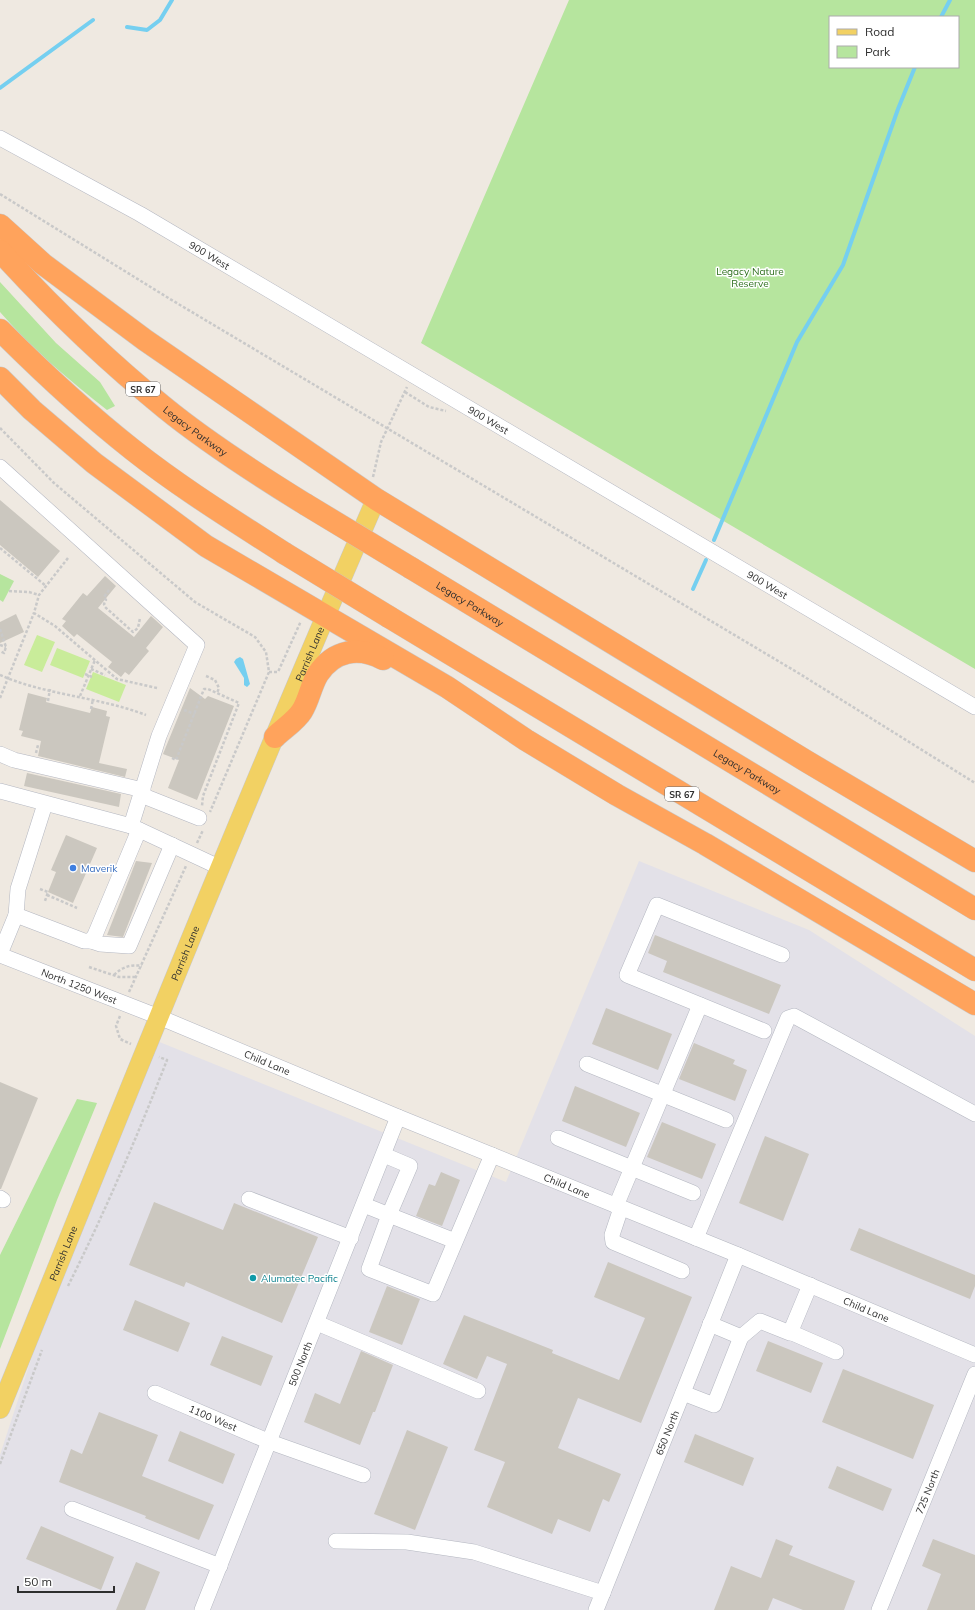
<svg xmlns="http://www.w3.org/2000/svg" width="975" height="1610" font-family="Mulish,sans-serif">
  <style>
    .industrial { fill: #e3e1e8 }
    .green { fill: #b6e59e; fill-rule: evenodd }
    .pitch { fill: #c9ec9a }
    .water { fill: #75cff0 }
    .lines { fill: none; stroke-linecap: round; stroke-linejoin: round }
    .stream { stroke: #75cff0; stroke-width: 4 }
    .building { fill: #cbc7bf }
    .minor-casing { stroke: #b4b7c1; stroke-width: 16 }
    .major-casing { stroke: #c9c9c9; stroke-width: 20 }
    .highway-casing { stroke: #c9c9c9; stroke-width: 23 }
    .path { stroke: #c9c9c9; stroke-width: 2.5; stroke-dasharray: 3 2; stroke-linecap: butt }
    .minor { stroke: #fff; stroke-width: 15 }
    .major { stroke: #f2d163; stroke-width: 19 }
    .highway { stroke: #ffa35c; stroke-width: 22 }
    .highway-bridge-casing { stroke: #c9c9c9; stroke-width: 23; stroke-linecap: butt }
    .highway-bridge { stroke: #ffa35c; stroke-width: 22 }
    .shop-dot { fill: #3f7fe0; stroke: #fff; stroke-width: 1.5 }
    .culture-dot { fill: #0f9aa8; stroke: #fff; stroke-width: 1.5 }
    .labels { text-anchor: middle; dominant-baseline: central; stroke-width: 3; stroke-linejoin: round; paint-order: stroke }
    .shield { fill: #fff; stroke: #6d6d6d; stroke-width: 1 }
    .shield-label { font-size: 9px; font-weight: bold; fill: #2e2e2e }
    .street-label { font-size: 10px; fill: #2e2e2e; stroke: #fff }
    .park-label { font-size: 10px; fill: #2c6e1b; stroke: #fff }
    .shop-label { font-size: 10px; fill: #366cbe; stroke: #fff; text-anchor: start }
    .culture-label { font-size: 10px; fill: #0d838f; stroke: #fff; text-anchor: start }
  </style>
  <rect width="100%" height="100%" fill="#efe9e1"/>
  <polygon class="industrial" points="639,861 809,930 975,1036 975,1610 0,1610 0,1455 43,1323 157,1041 506,1182"/>
  <g class="green">
    <path d="M569 0H975V669L421 343ZM830 17H958V67H830Z"/>
    <path d="M0 282 56 343 100 382 115 406 107 410C69 380 32 349 0 312Z"/>
    <polygon points="0,574 14,581 3,602 0,600"/>
    <polygon points="77,1099 97,1103 57,1200 0,1349 0,1255"/>
  </g>
  <g class="pitch">
    <polygon points="37,635 55,642 42,672 24,665"/>
    <polygon points="57,648 90,661 83,678 50,665"/>
    <polygon points="93,672 126,685 119,702 86,689"/>
  </g>
  <polygon class="water" points="240,657 243,659 250,684 247,687 244,685 244,678 234,662 236,659"/>
  <g class="lines">
    <g class="stream">
      <polyline points="941,17 950,0"/>
      <polyline points="127,27 147,30 160,20 172,0"/>
      <polyline points="0,88 93,20"/>
      <polyline points="714,540 797,342 843,265 898,109 915,67"/>
      <polyline points="693,589 706,560"/>
    </g>
  </g>
  <g class="building">
    <polygon points="0,500 60,551 38,577 0,545"/>
    <polygon points="105,576 116,586 98,608 134,637 151,616 163,627 146,648 149,651 143,658 129,675 125,672 121,677 108,667 112,662 77,634 74,637 62,626 66,621 62,619 83,593 87,596"/>
    <polygon points="16,614 24,632 0,643 0,622"/>
    <polygon points="190,688 205,699 208,696 234,706 197,800 168,788 179,760 163,754"/>
    <polygon points="28,693 47,698 46,702 90,713 92,707 107,711 106,716 110,717 99,763 127,769 125,777 38,756 41,741 21,736 23,731 19,730"/>
    <polygon points="27,773 121,794 119,807 24,786"/>
    <polygon points="66,835 97,848 73,903 48,892 56,872 51,870"/>
    <polygon points="136,861 152,863 123,937 107,935"/>
    <polygon points="655,935 781,985 769,1014 663,972 667,961 648,953"/>
    <polygon points="606,1008 672,1034 658,1070 592,1044"/>
    <polygon points="694,1043 735,1060 733,1064 747,1070 735,1101 679,1079"/>
    <polygon points="0,1082 38,1098 1,1189 0,1189"/>
    <polygon points="575,1086 640,1113 626,1147 562,1121"/>
    <polygon points="662,1122 716,1144 702,1179 647,1157"/>
    <polygon points="765,1136 809,1154 783,1221 739,1203"/>
    <polygon points="441,1172 460,1180 442,1226 416,1216 429,1184 435,1186"/>
    <polygon points="154,1202 223,1230 234,1203 318,1237 282,1323 186,1282 184,1287 129,1265"/>
    <polygon points="859,1228 975,1275 975,1286 970,1299 850,1250"/>
    <polygon points="608,1262 692,1297 641,1423 578,1398 558,1448 621,1474 609,1502 603,1499 590,1532 558,1519 552,1534 487,1507 505,1462 474,1450 507,1364 487,1356 477,1379 443,1364 464,1315 553,1350 552,1353 619,1380 645,1318 594,1297"/>
    <polygon points="387,1286 420,1299 402,1345 369,1332"/>
    <polygon points="135,1300 190,1323 178,1352 123,1330"/>
    <polygon points="222,1336 273,1356 261,1386 210,1365"/>
    <polygon points="768,1341 823,1363 811,1393 756,1371"/>
    <polygon points="361,1351 393,1365 375,1412 373,1412 360,1445 304,1422 315,1393 340,1404"/>
    <polygon points="843,1369 934,1405 913,1459 822,1422"/>
    <polygon points="99,1412 158,1435 142,1476 214,1505 199,1540 145,1518 146,1516 59,1482 71,1449 82,1454"/>
    <polygon points="407,1430 448,1447 415,1530 374,1514"/>
    <polygon points="180,1431 235,1454 223,1484 168,1461"/>
    <polygon points="695,1434 754,1458 743,1486 684,1462"/>
    <polygon points="837,1466 892,1489 883,1511 828,1488"/>
    <polygon points="41,1526 114,1557 101,1590 26,1559"/>
    <polygon points="776,1539 793,1546 789,1555 855,1581 844,1610 803,1610 773,1598 768,1610 714,1610 731,1566 761,1578"/>
    <polygon points="933,1539 975,1555 975,1610 927,1610 941,1574 922,1566"/>
    <polygon points="136,1562 160,1572 145,1610 116,1610"/>
  </g>
  <g class="lines">
    <defs>
      <g id="minor">
        <path id="s1" d="M0 138 140 214 975 707"/>
        <polyline points="0,467 197,645 159,736 131,826 221,868"/>
        <polyline points="0,754 14,760 143,790"/>
        <polyline points="0,791 131,826"/>
        <polyline points="141,795 199,818"/>
        <polyline points="16,915 18,889 45,804"/>
        <polyline points="91,941 100,944 129,946 172,845"/>
        <polyline points="0,954 16,915 84,941 91,941 95,935 139,830"/>
        <path id="s2" d="M0 955 159 1017 398 1117 738 1255 975 1355"/>
        <polyline points="764,1031 627,975 657,905 782,955"/>
        <polyline points="587,1064 726,1120"/>
        <polyline points="558,1138 693,1193"/>
        <polyline points="384,1155 410,1166 389,1215 455,1241"/>
        <polyline points="0,1198 3,1200"/>
        <polyline points="249,1199 351,1238"/>
        <polyline points="364,1205 389,1215 369,1269 433,1294 492,1155"/>
        <polyline points="616,1206 700,1005"/>
        <polyline points="621,1208 612,1235 613,1242 682,1271"/>
        <polyline points="696,1238 788,1018 794,1016 975,1114"/>
        <polyline points="317,1323 478,1391"/>
        <polyline points="790,1332 836,1352"/>
        <polyline points="741,1337 760,1321 790,1333 810,1285"/>
        <path id="s3" d="M155 1393 270 1442 363 1475"/>
        <polyline points="683,1393 714,1405 741,1337 710,1324"/>
        <polyline points="72,1509 220,1566"/>
        <polyline points="336,1541 407,1542 474,1552 603,1593"/>
        <path id="s4" d="M202 1610 398 1117"/>
        <path id="s5" d="M596 1610 738 1255"/>
        <path id="s6" d="M879 1610 975 1374"/>
      </g>
      <g id="major">
        <path id="s7" d="M0 1409C123 1105 245 800 376 499"/>
      </g>
      <g id="highway">
        <polyline points="0,225 43,264 145,340 376,499 806,761 975,861"/>
        <path id="s8" d="M0 251C51 307 106 360 165 408 208 443 258 475 305 504"/>
        <path d="M0 330C42 372 86 413 133 450 181 488 233 520 284 553"/>
        <polyline points="0,378 32,410 94,463 206,546 447,687 526,740 617,795 705,844 975,1004"/>
        <path id="s9" d="M411 568 975 909"/>
        <polyline points="389,617 975,970"/>
        <path d="M275 737C283 729 296 721 302 711 309 700 311 685 318 674 334 650 359 646 383 659"/>
      </g>
    </defs>
    <use href="#minor" class="minor-casing"/>
    <use href="#major" class="major-casing"/>
    <use href="#highway" class="highway-casing"/>
    <g class="path">
      <polyline points="0,194 170,299 800,674 975,783"/>
      <polyline points="405,392 429,407 446,411"/>
      <polyline points="0,428 54,483 195,602 255,637 266,652 269,672 210,812"/>
      <polyline points="373,477 381,442 407,387"/>
      <polyline points="0,548 46,586"/>
      <polyline points="68,558 39,595 34,613 55,626 117,679 157,688"/>
      <polyline points="109,590 104,597 106,600 104,604 105,607 133,632 138,628 140,618"/>
      <polyline points="9,591 29,592 39,595"/>
      <polyline points="0,629 6,647 4,653 0,651"/>
      <polyline points="0,645 6,647"/>
      <polyline points="91,669 105,675"/>
      <polyline points="269,672 278,672 301,621"/>
      <polyline points="85,674 92,677"/>
      <path d="M0 675C45 695 99 697 146 715"/>
      <polyline points="206,676 215,680 219,688 217,693"/>
      <polyline points="80,696 95,660"/>
      <polyline points="0,698 34,613"/>
      <polyline points="48,701 50,689"/>
      <polyline points="91,709 93,699"/>
      <polyline points="184,710 195,714"/>
      <polyline points="36,753 38,745"/>
      <polyline points="172,758 176,760 204,689 208,689 239,703 203,796 202,806"/>
      <polyline points="197,843 203,830"/>
      <polyline points="40,889 48,892 45,901"/>
      <polyline points="47,895 77,908"/>
      <polyline points="89,967 119,977 135,977"/>
      <path d="M114 975C122 967 131 964 142 966"/>
      <polyline points="129,992 186,866"/>
      <polyline points="120,1016 116,1026 120,1039 131,1044"/>
      <path d="M68 1286C105 1212 137 1137 167 1060L159 1057"/>
      <polyline points="0,1464 42,1350"/>
    </g>
    <use href="#minor" class="minor"/>
    <use href="#major" class="major"/>
    <use href="#highway" class="highway"/>
    <defs>
      <g id="highway-bridge">
        <polyline points="305,504 411,568"/>
        <polyline points="284,553 389,617"/>
      </g>
    </defs>
    <use href="#highway-bridge" class="highway-bridge-casing"/>
    <use href="#highway-bridge" class="highway-bridge"/>
  </g>
  <circle class="shop-dot" cx="73" cy="868" r="4"/>
  <circle class="culture-dot" cx="253" cy="1278" r="4"/>
  <g class="labels">
    <g class="shield">
      <rect x="126" y="382" width="34" height="14" rx="3"/>
      <rect x="665" y="787" width="34" height="14" rx="3"/>
    </g>
    <g class="shield-label">
      <text x="143" y="389">SR 67</text>
      <text x="682" y="794">SR 67</text>
    </g>
    <g class="street-label">
      <text stroke="none"><textPath href="#s1" startOffset="240">900 West</textPath></text>
      <text stroke="none"><textPath href="#s1" startOffset="564">900 West</textPath></text>
      <text stroke="none"><textPath href="#s8" startOffset="266">Legacy Parkway</textPath></text>
      <text stroke="none"><textPath href="#s1" startOffset="888">900 West</textPath></text>
      <text stroke="none"><textPath href="#s9" startOffset="69">Legacy Parkway</textPath></text>
      <text stroke="none"><textPath href="#s7" startOffset="816">Parrish Lane</textPath></text>
      <text stroke="none"><textPath href="#s9" startOffset="393">Legacy Parkway</textPath></text>
      <text stroke="none"><textPath href="#s7" startOffset="492">Parrish Lane</textPath></text>
      <text stroke="none"><textPath href="#s2" startOffset="85">North 1250 West</textPath></text>
      <text stroke="none"><textPath href="#s2" startOffset="288">Child Lane</textPath></text>
      <text stroke="none"><textPath href="#s2" startOffset="612">Child Lane</textPath></text>
      <text stroke="none"><textPath href="#s7" startOffset="168">Parrish Lane</textPath></text>
      <text stroke="none"><textPath href="#s2" startOffset="936">Child Lane</textPath></text>
      <text stroke="none"><textPath href="#s4" startOffset="265">500 North</textPath></text>
      <text stroke="none"><textPath href="#s3" startOffset="63">1100 West</textPath></text>
      <text stroke="none"><textPath href="#s5" startOffset="191">650 North</textPath></text>
      <text stroke="none"><textPath href="#s6" startOffset="128">725 North</textPath></text>
    </g>
    <g class="park-label">
      <text x="750" y="271">Legacy Nature<tspan x="750" dy="12">Reserve</tspan></text>
    </g>
    <g class="shop-label">
      <text x="81" y="868">Maverik</text>
    </g>
    <g class="culture-label">
      <text x="261" y="1278">Alumatec Pacific</text>
    </g>
  </g>
  <rect x="829" y="16" width="130" height="52" fill="#ffffff" stroke="#ababab"/>
  <rect x="837" y="29" width="20" height="6" fill="#f2d163" stroke="#ababab"/>
  <text x="865" y="36" font-size="12" fill="#2e2e2e">Road</text>
  <rect x="837" y="46" width="20" height="12" fill="#b6e59e" stroke="#ababab"/>
  <text x="865" y="56" font-size="12" fill="#2e2e2e">Park</text>
  <path d="M18 1586v6h96v-6" fill="none" stroke="#2e2e2e" stroke-width="2"/>
  <text x="24" y="1586" font-size="12" fill="#2e2e2e" stroke="#ffffff" stroke-width="3" paint-order="stroke">50 m</text>
</svg>
